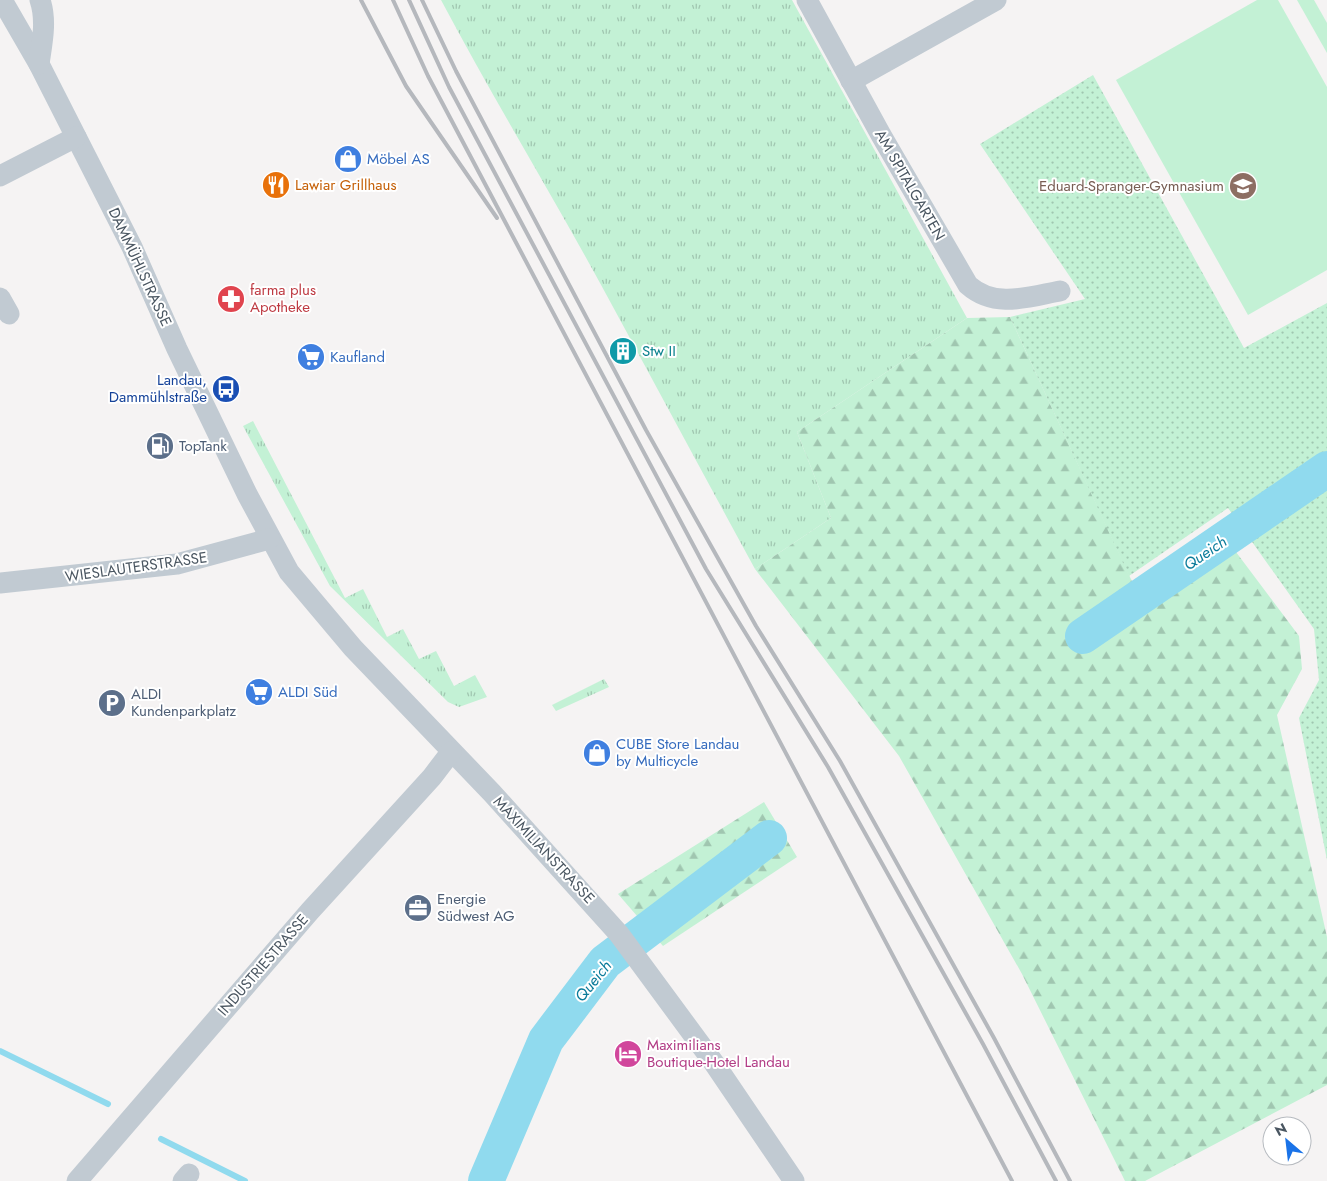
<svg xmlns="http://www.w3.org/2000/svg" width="1327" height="1181" font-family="Jost,sans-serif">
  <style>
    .grass { fill: url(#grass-tufts) }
    .forest { fill: url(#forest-firs) }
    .garden { fill: url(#garden-dots) }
    .pitch { fill: #c3f1d5 }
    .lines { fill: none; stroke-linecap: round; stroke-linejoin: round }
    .stream { stroke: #90daee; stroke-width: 6 }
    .river { stroke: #90daee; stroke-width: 36 }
    .minor { stroke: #c1cad2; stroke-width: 21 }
    .rail { stroke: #b5b8bd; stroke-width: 4 }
    .labels { text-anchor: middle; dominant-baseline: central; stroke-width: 4; stroke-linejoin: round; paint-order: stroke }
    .shop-label { font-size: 15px; fill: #366cbe; stroke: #fff; text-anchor: start }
    .food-label { font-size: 15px; fill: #c56008; stroke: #fff; text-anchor: start }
    .street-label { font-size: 15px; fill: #4a5661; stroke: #fff }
    .education-label { font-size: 15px; fill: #785e54; stroke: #fff; text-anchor: end }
    .health-label { font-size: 15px; fill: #be3a42; stroke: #fff; text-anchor: start }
    .culture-label { font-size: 15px; fill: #0d838f; stroke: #fff; text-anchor: start }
    .transit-label { font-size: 15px; fill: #164399; stroke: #fff; text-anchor: end }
    .service-label { font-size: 15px; fill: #4e5e75; stroke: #fff; text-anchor: start }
    .hotel-label { font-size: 15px; fill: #b23c85; stroke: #fff; text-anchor: start }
    .water-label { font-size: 16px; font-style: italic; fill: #0c7c9b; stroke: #fff }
  </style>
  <defs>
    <pattern id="grass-tufts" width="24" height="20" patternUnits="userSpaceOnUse" patternTransform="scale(1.25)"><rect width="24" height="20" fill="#c3f1d5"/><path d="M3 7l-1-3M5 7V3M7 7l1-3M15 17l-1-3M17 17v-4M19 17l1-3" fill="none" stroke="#a0c6b0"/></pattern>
    <pattern id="forest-firs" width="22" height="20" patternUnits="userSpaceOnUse" patternTransform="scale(1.25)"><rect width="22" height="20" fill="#c3f1d5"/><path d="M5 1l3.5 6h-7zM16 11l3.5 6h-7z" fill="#a0c6b0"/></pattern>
    <pattern id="garden-dots" width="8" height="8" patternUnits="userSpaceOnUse" patternTransform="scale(1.25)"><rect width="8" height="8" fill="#c3f1d5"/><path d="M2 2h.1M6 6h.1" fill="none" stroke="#a0c6b0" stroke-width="1.8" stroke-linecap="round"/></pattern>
  </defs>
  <rect width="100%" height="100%" fill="#f5f3f3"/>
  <g class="grass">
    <path d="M441 0H792L967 318 797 432 831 518 755 569C703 474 652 378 600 283 548 188 492 96 441 0Z"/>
    <polygon points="253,421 345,598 363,589 387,637 403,629 419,659 436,651 454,686 475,675 487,697 459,707 448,702 330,586 243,426"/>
    <polygon points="604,679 609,687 556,711 552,705"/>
  </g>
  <g class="forest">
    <polygon points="1010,317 1142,603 1230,544 1299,636 1302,669 1277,715 1327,937 1327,1085 1145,1181 1125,1181 1022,974 899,756 755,569 831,518 797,432 967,318"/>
    <polygon points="764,802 797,857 663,946 618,894"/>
  </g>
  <polygon class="garden" points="1093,75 1244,348 1327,303 1327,860 1299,718 1319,680 1314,629 1228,508 1129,576 1010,317 1085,299 980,144"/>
  <g class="pitch">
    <polygon points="1257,0 1278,0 1327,87 1327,270 1248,315 1116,80"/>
    <polygon points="1297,0 1314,0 1327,23 1327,53"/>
  </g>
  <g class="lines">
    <g class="stream">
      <polyline points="0,1051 108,1104"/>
      <polyline points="161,1139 245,1181"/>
    </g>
    <g class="river">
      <polyline points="1083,636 1327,469"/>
      <polyline points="486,1181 546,1040 605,962 769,838"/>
    </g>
    <g class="minor">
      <polyline points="2,0 39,64 132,247 177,349 247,494 289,572 353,648 492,793 619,934 714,1063 794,1181"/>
      <path d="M807 0 881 135 968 285C995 309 1028 297 1060 291"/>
      <path d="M39 64C42 43 47 21 40 0"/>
      <polyline points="851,81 996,0"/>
      <polyline points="0,176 76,137"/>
      <polyline points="0,298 9,314"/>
      <polyline points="0,583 177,564 269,539"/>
      <polyline points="77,1181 310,911 432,777 451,752"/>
      <polyline points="183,1181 189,1174"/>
    </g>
    <g class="rail">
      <polyline points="361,0 406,86 497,218"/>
      <polyline points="393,0 428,76 1012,1181"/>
      <polyline points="409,0 449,87 706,569 828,767 983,1044 1056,1181"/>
      <polyline points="422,0 456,71 646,430 756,626 840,761 994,1038 1070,1181"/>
    </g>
  </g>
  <defs>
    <symbol id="shop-disc" viewBox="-11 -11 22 22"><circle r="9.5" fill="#3f7fe0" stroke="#fff"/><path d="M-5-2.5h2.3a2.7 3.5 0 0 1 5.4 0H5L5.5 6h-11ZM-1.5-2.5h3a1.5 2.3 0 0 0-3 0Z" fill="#fff"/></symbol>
    <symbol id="restaurant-disc" viewBox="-11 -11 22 22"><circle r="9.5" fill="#e8710a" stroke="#fff"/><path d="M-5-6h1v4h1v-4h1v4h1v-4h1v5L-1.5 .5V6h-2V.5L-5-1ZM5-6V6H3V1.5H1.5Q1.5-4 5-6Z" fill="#fff"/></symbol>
    <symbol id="school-disc" viewBox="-11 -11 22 22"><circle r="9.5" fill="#8d6e63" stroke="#fff"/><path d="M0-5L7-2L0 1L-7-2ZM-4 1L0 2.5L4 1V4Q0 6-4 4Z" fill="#fff"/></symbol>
    <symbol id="pharmacy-disc" viewBox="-11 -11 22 22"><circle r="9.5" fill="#e0444e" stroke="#fff"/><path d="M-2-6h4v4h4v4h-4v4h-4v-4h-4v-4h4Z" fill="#fff"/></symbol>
    <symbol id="building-disc" viewBox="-11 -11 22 22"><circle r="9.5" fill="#0f9aa8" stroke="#fff"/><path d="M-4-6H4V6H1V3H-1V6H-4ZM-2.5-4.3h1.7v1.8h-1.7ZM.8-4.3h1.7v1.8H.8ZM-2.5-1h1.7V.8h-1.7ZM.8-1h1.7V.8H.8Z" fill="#fff"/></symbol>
    <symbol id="supermarket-disc" viewBox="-11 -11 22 22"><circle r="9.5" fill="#3f7fe0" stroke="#fff"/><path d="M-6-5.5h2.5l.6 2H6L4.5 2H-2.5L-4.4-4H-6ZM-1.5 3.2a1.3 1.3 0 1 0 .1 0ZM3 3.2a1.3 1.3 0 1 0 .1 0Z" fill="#fff"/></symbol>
    <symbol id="bus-disc" viewBox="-11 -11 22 22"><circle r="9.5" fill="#1a4fb4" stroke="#fff"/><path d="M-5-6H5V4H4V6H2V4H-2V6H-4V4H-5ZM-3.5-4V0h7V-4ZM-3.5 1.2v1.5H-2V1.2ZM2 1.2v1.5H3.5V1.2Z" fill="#fff"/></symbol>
    <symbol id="fuel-disc" viewBox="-11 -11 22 22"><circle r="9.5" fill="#5c6f8a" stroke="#fff"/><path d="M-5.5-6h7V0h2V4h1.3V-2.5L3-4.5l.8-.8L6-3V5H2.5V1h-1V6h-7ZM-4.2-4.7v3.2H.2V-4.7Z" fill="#fff"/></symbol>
    <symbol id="parking-disc" viewBox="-11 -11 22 22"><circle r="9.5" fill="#5c6f8a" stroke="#fff"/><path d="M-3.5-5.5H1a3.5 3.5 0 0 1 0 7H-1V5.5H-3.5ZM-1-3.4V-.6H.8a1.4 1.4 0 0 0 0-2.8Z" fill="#fff"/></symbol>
    <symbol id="office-disc" viewBox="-11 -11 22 22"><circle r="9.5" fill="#5c6f8a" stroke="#fff"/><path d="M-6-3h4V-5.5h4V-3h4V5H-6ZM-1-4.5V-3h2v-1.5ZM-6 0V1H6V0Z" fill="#fff"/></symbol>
    <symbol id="hotel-disc" viewBox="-11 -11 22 22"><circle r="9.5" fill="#d1479c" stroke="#fff"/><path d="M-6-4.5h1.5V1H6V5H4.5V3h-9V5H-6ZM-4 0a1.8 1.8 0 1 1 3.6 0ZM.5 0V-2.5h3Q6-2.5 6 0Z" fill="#fff"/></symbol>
  </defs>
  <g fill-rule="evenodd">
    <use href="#shop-disc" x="332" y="143" width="32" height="32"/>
    <use href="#restaurant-disc" x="260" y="169" width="32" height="32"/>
    <use href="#school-disc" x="1227" y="170" width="32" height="32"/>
    <use href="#pharmacy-disc" x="215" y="283" width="32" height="32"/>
    <use href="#building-disc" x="607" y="335" width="32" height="32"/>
    <use href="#supermarket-disc" x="295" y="341" width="32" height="32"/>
    <use href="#bus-disc" x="210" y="373" width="32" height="32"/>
    <use href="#fuel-disc" x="144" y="430" width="32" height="32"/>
    <use href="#supermarket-disc" x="243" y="676" width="32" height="32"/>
    <use href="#parking-disc" x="96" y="687" width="32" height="32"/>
    <use href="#shop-disc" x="581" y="737" width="32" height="32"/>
    <use href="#office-disc" x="402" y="892" width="32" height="32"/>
    <use href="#hotel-disc" x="612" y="1038" width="32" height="32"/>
  </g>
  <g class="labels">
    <g class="shop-label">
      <text x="367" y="159">Möbel AS</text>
      <text x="330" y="357">Kaufland</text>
      <text x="278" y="692">ALDI Süd</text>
      <text x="616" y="744">CUBE Store Landau<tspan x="616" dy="17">by Multicycle</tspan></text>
    </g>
    <g class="food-label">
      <text x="295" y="185">Lawiar Grillhaus</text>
    </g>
    <g class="street-label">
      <text transform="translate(910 185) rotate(60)">AM SPITALGARTEN</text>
      <text transform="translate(140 267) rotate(65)">DAMMÜHLSTRASSE</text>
      <text transform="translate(136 567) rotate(-8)">WIESLAUTERSTRASSE</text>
      <text transform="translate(544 850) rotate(47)">MAXIMILIANSTRASSE</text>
      <text transform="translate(263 965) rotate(-49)">INDUSTRIESTRASSE</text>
    </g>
    <g class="education-label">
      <text x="1224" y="186">Eduard-Spranger-Gymnasium</text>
    </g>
    <g class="health-label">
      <text x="250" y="290">farma plus<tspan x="250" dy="17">Apotheke</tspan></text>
    </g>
    <g class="culture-label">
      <text x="642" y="351">Stw II</text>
    </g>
    <g class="transit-label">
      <text x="207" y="380">Landau,<tspan x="207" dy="17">Dammühlstraße</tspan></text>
    </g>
    <g class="service-label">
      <text x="179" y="446">TopTank</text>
      <text x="131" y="694">ALDI<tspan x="131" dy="17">Kundenparkplatz</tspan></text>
      <text x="437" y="899">Energie<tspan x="437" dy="17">Südwest AG</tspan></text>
    </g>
    <g class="hotel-label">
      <text x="647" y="1045">Maximilians<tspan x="647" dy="17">Boutique-Hotel Landau</tspan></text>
    </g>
    <g class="water-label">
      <text transform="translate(1205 553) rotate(-34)">Queich</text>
      <text transform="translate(593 981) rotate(-51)">Queich</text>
    </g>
  </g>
  <g transform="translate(1287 1141) rotate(332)"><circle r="24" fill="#ffffff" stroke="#b7bbc0"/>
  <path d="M0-4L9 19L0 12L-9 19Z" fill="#1a73e8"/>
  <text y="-8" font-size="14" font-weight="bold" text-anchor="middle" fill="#4a5661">N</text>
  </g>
</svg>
